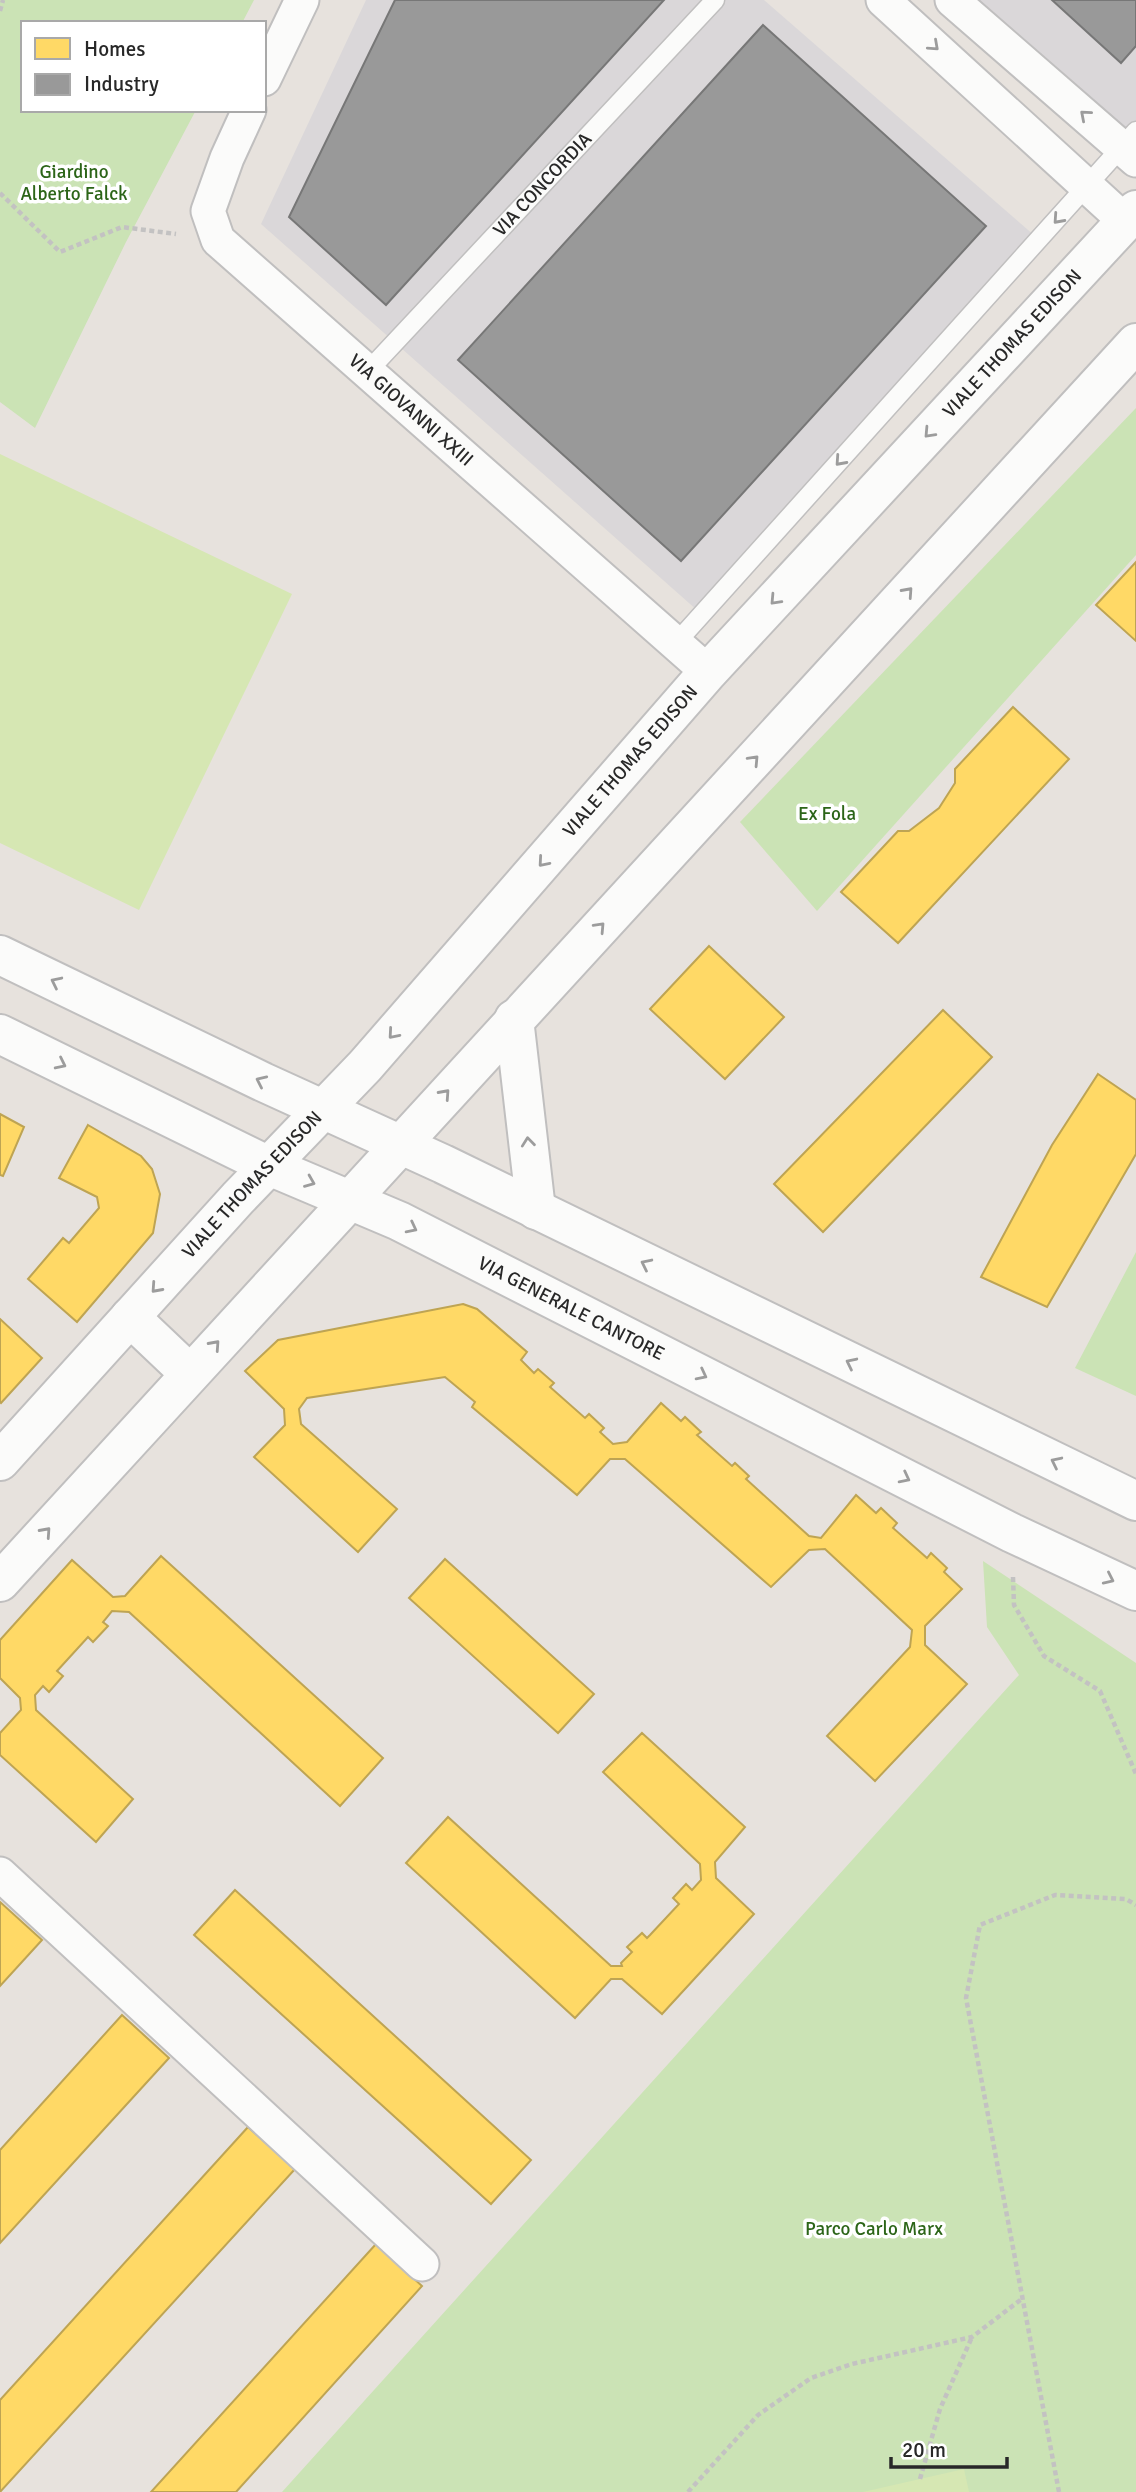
<svg xmlns="http://www.w3.org/2000/svg" width="1136" height="2492" font-family="Signika,sans-serif">
  <style>
    .industrial { fill: #dad7d9 }
    .green { fill: #cbe3b5 }
    .pitch { fill: #d6e7b3 }
    .homes { fill: #ffd966; stroke: #bea453; stroke-width: 2 }
    .industry { fill: #999; stroke: #777; stroke-width: 2 }
    .lines { fill: none; stroke-linecap: round; stroke-linejoin: round }
    .lane-casing { stroke: #c0bfbf; stroke-width: 21 }
    .street-casing { stroke: #c0bfbf; stroke-width: 37 }
    .secondary-casing { stroke: #c0bfbf; stroke-width: 42 }
    .path { stroke: #c3c2c2; stroke-width: 4.5; stroke-dasharray: 5 3.5; stroke-linecap: butt }
    .lane { stroke: #fbfbfa; stroke-width: 18 }
    .street { stroke: #fbfbfa; stroke-width: 33 }
    .secondary { stroke: #fbfbfa; stroke-width: 38 }
    .oneway { stroke: #9c9c9c }
    .labels { text-anchor: middle; dominant-baseline: central; stroke-width: 7; stroke-linejoin: round; paint-order: stroke }
    .park-label { font-size: 19px; fill: #2c6518; stroke: #fff }
    .street-label { font-size: 19px; fill: #282828; stroke: #fff }
  </style>
  <rect width="100%" height="100%" fill="#e7e2dd"/>
  <g class="industrial">
    <polygon points="366,0 764,0 1043,243 698,611 261,224"/>
    <polygon points="966,0 1136,0 1136,160"/>
  </g>
  <g class="green">
    <polygon points="0,0 254,0 242,23 23,23 23,110 196,110 126,242 35,428 0,402"/>
    <polygon points="1136,408 1136,555 817,911 740,822"/>
    <polygon points="1136,1252 1136,1396 1075,1368"/>
    <polygon points="983,1561 1136,1663 1136,2492 282,2492 1019,1675 987,1627"/>
  </g>
  <g class="pitch">
    <polygon points="0,454 292,594 139,910 0,843"/>
    <polygon points="964,2469 969,2492 863,2492"/>
  </g>
  <g class="homes">
    <polygon points="1136,562 1136,641 1096,605"/>
    <polygon points="1013,707 1069,759 898,943 841,892 898,831 909,831 939,808 955,783 955,769"/>
    <polygon points="709,946 784,1017 725,1079 650,1009"/>
    <polygon points="943,1010 992,1057 823,1232 774,1184"/>
    <polygon points="1098,1074 1136,1100 1136,1154 1047,1307 981,1277 1052,1145"/>
    <polygon points="0,1114 24,1127 3,1176 0,1175"/>
    <polygon points="88,1125 141,1156 152,1169 160,1194 153,1233 77,1322 28,1279 63,1238 69,1243 99,1208 97,1197 59,1178"/>
    <polygon points="463,1304 477,1309 527,1352 521,1360 534,1373 538,1369 554,1383 550,1387 585,1418 589,1414 604,1428 600,1432 613,1444 627,1442 661,1403 681,1421 685,1417 701,1432 697,1435 732,1466 735,1463 749,1476 746,1479 809,1536 821,1538 856,1495 876,1513 881,1508 897,1523 893,1528 927,1558 931,1553 947,1568 944,1572 962,1589 925,1626 925,1645 967,1684 875,1781 827,1736 910,1647 912,1630 825,1549 809,1550 771,1587 625,1459 610,1459 577,1495 472,1407 475,1402 445,1377 307,1398 299,1409 301,1424 397,1509 358,1552 254,1457 285,1425 284,1409 245,1371 278,1340"/>
    <polygon points="0,1319 42,1358 1,1403 0,1402"/>
    <polygon points="161,1556 383,1758 340,1806 129,1612 112,1611 103,1622 108,1626 93,1642 88,1637 57,1671 63,1676 49,1692 43,1686 35,1695 36,1710 133,1799 96,1842 0,1755 0,1733 21,1710 20,1698 0,1678 0,1640 72,1560 113,1597 125,1596"/>
    <polygon points="445,1559 594,1694 558,1733 409,1598"/>
    <polygon points="642,1733 745,1827 715,1862 716,1878 754,1914 662,2014 622,1979 611,1979 575,2018 406,1863 448,1817 611,1966 622,1966 621,1963 632,1952 627,1947 642,1933 647,1938 650,1935 679,1904 673,1898 686,1884 692,1890 701,1880 700,1864 603,1772"/>
    <polygon points="235,1890 531,2160 491,2204 194,1935"/>
    <polygon points="0,1902 42,1940 0,1986"/>
    <polygon points="122,2015 169,2058 0,2243 0,2150"/>
    <polygon points="248,2127 295,2169 0,2492 0,2400"/>
    <polygon points="376,2244 422,2286 236,2492 151,2492"/>
  </g>
  <g class="industry">
    <polygon points="395,0 664,0 386,305 289,217"/>
    <polygon points="1052,0 1136,0 1136,46 1121,63"/>
    <polygon points="763,25 986,226 681,561 458,360"/>
  </g>
  <g class="lines">
    <defs>
      <g id="lane">
        <path id="s1" d="M369 370 715 0"/>
        <polyline points="676,643 1136,131"/>
      </g>
      <g id="street">
        <polyline points="883,0 1125,221"/>
        <polyline points="952,0 1136,160"/>
        <polyline points="264,79 302,0"/>
        <path id="s2" d="M249 110 227 158 208 211 218 240 708 672"/>
        <polyline points="0,1874 422,2264"/>
      </g>
      <g id="secondary">
        <polyline points="0,955 263,1082 443,1164 1136,1501"/>
        <polyline points="514,1019 536,1210"/>
        <path id="s3" d="M0 1034 269 1166 399 1221 1012 1533 1136 1591"/>
        <polyline points="130,1317 189,1373"/>
        <path id="s4" d="M0 1461 238 1198 365 1066 708 672 1136 210"/>
        <path d="M0 1582C376 1167 757 756 1136 343"/>
      </g>
    </defs>
    <use href="#lane" class="lane-casing"/>
    <use href="#street" class="street-casing"/>
    <use href="#secondary" class="secondary-casing"/>
    <g class="path">
      <polyline points="0,11 3,0"/>
      <polyline points="0,193 60,252 122,227 176,234"/>
      <polyline points="1013,1577 1014,1605 1044,1656 1100,1691 1136,1774"/>
      <polyline points="920,2479 940,2409 972,2337"/>
      <polyline points="688,2492 758,2415 811,2378 852,2364 972,2337 1023,2298"/>
      <polyline points="1059,2492 966,1998 980,1925 1055,1895 1126,1899 1136,1905"/>
    </g>
    <use href="#lane" class="lane"/>
    <use href="#street" class="street"/>
    <use href="#secondary" class="secondary"/>
  </g>
  <defs><path id="oneway-chevron" d="M-2-3.5L2.5 0L-2 3.5" fill="none" stroke-width="1.6" stroke-linecap="round" stroke-linejoin="round" transform="scale(1.75)"/></defs>
  <g class="oneway">
    <use href="#oneway-chevron" transform="translate(934 46) rotate(42)"/>
    <use href="#oneway-chevron" transform="translate(1085 115) rotate(-139)"/>
    <use href="#oneway-chevron" transform="translate(1058 219) rotate(132)"/>
    <use href="#oneway-chevron" transform="translate(929 433) rotate(133)"/>
    <use href="#oneway-chevron" transform="translate(840 461) rotate(132)"/>
    <use href="#oneway-chevron" transform="translate(908 592) rotate(-48)"/>
    <use href="#oneway-chevron" transform="translate(775 600) rotate(133)"/>
    <use href="#oneway-chevron" transform="translate(754 760) rotate(-47)"/>
    <use href="#oneway-chevron" transform="translate(543 862) rotate(131)"/>
    <use href="#oneway-chevron" transform="translate(600 927) rotate(-47)"/>
    <use href="#oneway-chevron" transform="translate(56 982) rotate(-154)"/>
    <use href="#oneway-chevron" transform="translate(393 1034) rotate(131)"/>
    <use href="#oneway-chevron" transform="translate(61 1064) rotate(26)"/>
    <use href="#oneway-chevron" transform="translate(261 1081) rotate(-155)"/>
    <use href="#oneway-chevron" transform="translate(445 1094) rotate(-48)"/>
    <use href="#oneway-chevron" transform="translate(528 1142) rotate(-96)"/>
    <use href="#oneway-chevron" transform="translate(310 1182) rotate(22)"/>
    <use href="#oneway-chevron" transform="translate(412 1228) rotate(27)"/>
    <use href="#oneway-chevron" transform="translate(646 1264) rotate(-154)"/>
    <use href="#oneway-chevron" transform="translate(156 1288) rotate(132)"/>
    <use href="#oneway-chevron" transform="translate(215 1345) rotate(-48)"/>
    <use href="#oneway-chevron" transform="translate(851 1363) rotate(-154)"/>
    <use href="#oneway-chevron" transform="translate(702 1375) rotate(27)"/>
    <use href="#oneway-chevron" transform="translate(1056 1462) rotate(-154)"/>
    <use href="#oneway-chevron" transform="translate(905 1478) rotate(27)"/>
    <use href="#oneway-chevron" transform="translate(46 1532) rotate(-48)"/>
    <use href="#oneway-chevron" transform="translate(1109 1579) rotate(25)"/>
  </g>
  <g class="labels">
    <g class="park-label">
      <text x="74" y="172">Giardino<tspan x="74" dy="22">Alberto Falck</tspan></text>
      <text x="827" y="814">Ex Fola</text>
      <text x="874" y="2229">Parco Carlo Marx</text>
    </g>
    <g class="street-label">
      <text stroke="none"><textPath href="#s1" startOffset="254">VIA CONCORDIA</textPath></text>
      <text stroke="none"><textPath href="#s4" startOffset="1508">VIALE THOMAS EDISON</textPath></text>
      <text stroke="none"><textPath href="#s2" startOffset="397">VIA GIOVANNI XXIII</textPath></text>
      <text stroke="none"><textPath href="#s4" startOffset="942">VIALE THOMAS EDISON</textPath></text>
      <text stroke="none"><textPath href="#s4" startOffset="374">VIALE THOMAS EDISON</textPath></text>
      <text stroke="none"><textPath href="#s3" startOffset="634">VIA GENERALE CANTORE</textPath></text>
    </g>
  </g>
  <rect x="21" y="21" width="245" height="91" fill="#ffffff" stroke="#a9a9a9" stroke-width="2"/>
  <rect x="35" y="38" width="35" height="21" fill="#ffd966" stroke="#a9a9a9" stroke-width="2"/>
  <text x="84" y="56" font-size="21" fill="#282828">Homes</text>
  <rect x="35" y="74" width="35" height="21" fill="#999999" stroke="#a9a9a9" stroke-width="2"/>
  <text x="84" y="91" font-size="21" fill="#282828">Industry</text>
  <path d="M891 2457v10h116v-10" fill="none" stroke="#282828" stroke-width="3.5"/>
  <text x="902" y="2457" font-size="21" fill="#282828" stroke="#ffffff" stroke-width="5" paint-order="stroke">20 m</text>
</svg>
